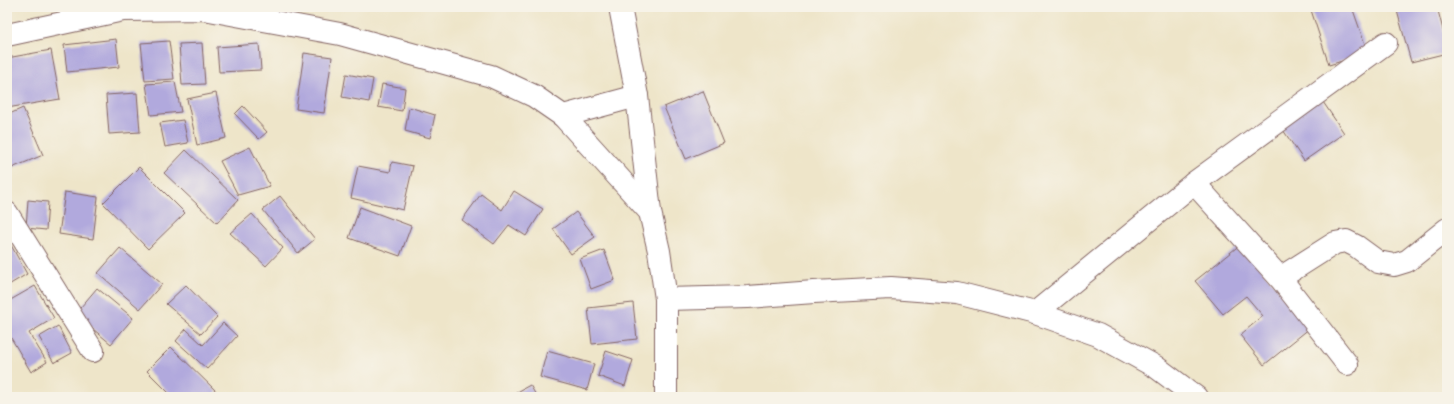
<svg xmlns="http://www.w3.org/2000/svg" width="1454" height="404" font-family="'Patrick Hand',sans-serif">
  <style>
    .building { fill: #b1a9dd }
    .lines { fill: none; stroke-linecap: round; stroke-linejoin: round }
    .minor-casing { stroke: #836462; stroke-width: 24 }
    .minor { stroke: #fff; stroke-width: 22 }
  </style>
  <rect width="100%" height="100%" fill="#f7f3e8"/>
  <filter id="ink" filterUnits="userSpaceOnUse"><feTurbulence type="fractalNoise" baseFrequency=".025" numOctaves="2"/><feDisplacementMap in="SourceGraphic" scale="8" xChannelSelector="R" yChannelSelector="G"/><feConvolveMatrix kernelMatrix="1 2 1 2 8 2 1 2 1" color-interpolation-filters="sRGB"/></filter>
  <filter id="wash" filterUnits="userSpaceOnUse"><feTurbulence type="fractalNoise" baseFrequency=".012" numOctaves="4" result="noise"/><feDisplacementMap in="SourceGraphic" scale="16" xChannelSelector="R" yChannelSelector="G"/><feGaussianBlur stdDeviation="0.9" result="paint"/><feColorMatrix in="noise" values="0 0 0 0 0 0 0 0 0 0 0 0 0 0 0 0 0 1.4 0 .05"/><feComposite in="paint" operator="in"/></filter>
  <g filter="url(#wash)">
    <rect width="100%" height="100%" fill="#eee5c9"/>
    <g id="blocks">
      <g class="building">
        <polygon points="1310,7 1352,7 1368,53 1329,65"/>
        <polygon points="1396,7 1437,7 1447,45 1447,53 1411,62"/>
        <polygon points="116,39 119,67 67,72 64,45"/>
        <polygon points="169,41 174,79 145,81 141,43"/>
        <polygon points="202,43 205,84 182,85 179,44"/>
        <polygon points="259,44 261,70 219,72 217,47"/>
        <polygon points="51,50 60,99 7,108 7,58"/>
        <polygon points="304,53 332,57 324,113 296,109"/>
        <polygon points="346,74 373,79 369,102 342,97"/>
        <polygon points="175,82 181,112 151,115 146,84"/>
        <polygon points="382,84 405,88 402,111 378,107"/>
        <polygon points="703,91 724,143 686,159 664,107"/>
        <polygon points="137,93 140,132 109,134 106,95"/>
        <polygon points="216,93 226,138 197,145 187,99"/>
        <polygon points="1319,96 1344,133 1304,161 1279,124"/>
        <polygon points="243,106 267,132 259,139 235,114"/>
        <polygon points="409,107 435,115 430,138 405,131"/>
        <polygon points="23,108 43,155 7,170 7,115"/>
        <polygon points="183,120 188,143 165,147 160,123"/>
        <polygon points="250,147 270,186 238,195 220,161"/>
        <polygon points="186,150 238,200 217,223 164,173"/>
        <polygon points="392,162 413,166 403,210 351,198 358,166 390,172"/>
        <polygon points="139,167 185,213 148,249 103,203"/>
        <polygon points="514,191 543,209 526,236 509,225 494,244 462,220 481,194 502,210"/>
        <polygon points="65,192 98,197 93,239 59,234"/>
        <polygon points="280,196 315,239 298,253 263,210"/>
        <polygon points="28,200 48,202 46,230 26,228"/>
        <polygon points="360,207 411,226 400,256 349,238"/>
        <polygon points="576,212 595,237 571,254 553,229"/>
        <polygon points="252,214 283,248 266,266 230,233"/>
        <polygon points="7,238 27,274 7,286"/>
        <polygon points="1241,244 1310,328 1264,365 1240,335 1263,316 1246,296 1223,314 1195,281"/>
        <polygon points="120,248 162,284 140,309 98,273"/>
        <polygon points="604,250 615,280 591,289 580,259"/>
        <polygon points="186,285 217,317 201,334 166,304"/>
        <polygon points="35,286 54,318 29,333 47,362 31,372 7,331 7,302"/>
        <polygon points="97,288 133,318 111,344 75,314"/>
        <polygon points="633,303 637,339 592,344 588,308"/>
        <polygon points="223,323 237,336 207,369 176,341 186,329 203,345"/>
        <polygon points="58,326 72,353 54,363 39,337"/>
        <polygon points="171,347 217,392 211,397 173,397 147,371"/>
        <polygon points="547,351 594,364 587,390 540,377"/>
        <polygon points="606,351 633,360 625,386 598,376"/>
        <polygon points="530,385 537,397 508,397"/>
      </g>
    </g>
  </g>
  <g filter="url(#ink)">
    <use href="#blocks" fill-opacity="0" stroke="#836462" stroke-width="1"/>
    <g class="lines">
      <defs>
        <g id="minor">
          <polyline points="620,7 637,96 650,212"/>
          <polyline points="7,35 123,10 204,9 340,34 491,76 534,96 563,116 650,212 659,251 666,299 666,397"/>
          <polyline points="563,116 637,96"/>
          <polyline points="1194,183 1280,278 1335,243 1346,241 1356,246 1378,262 1394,265 1407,261 1447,229"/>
          <polyline points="7,213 93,351"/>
          <polyline points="1280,278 1347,364"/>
          <polyline points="666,299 748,297 814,292 891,288 957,293 1035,313 1098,335 1156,367 1196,397"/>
          <polyline points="1035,313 1194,183 1386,43"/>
        </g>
      </defs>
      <use href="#minor" class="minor-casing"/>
      <use href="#minor" class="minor"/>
    </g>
  </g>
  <rect width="1454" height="404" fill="none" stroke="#f7f3e8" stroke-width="24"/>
</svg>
